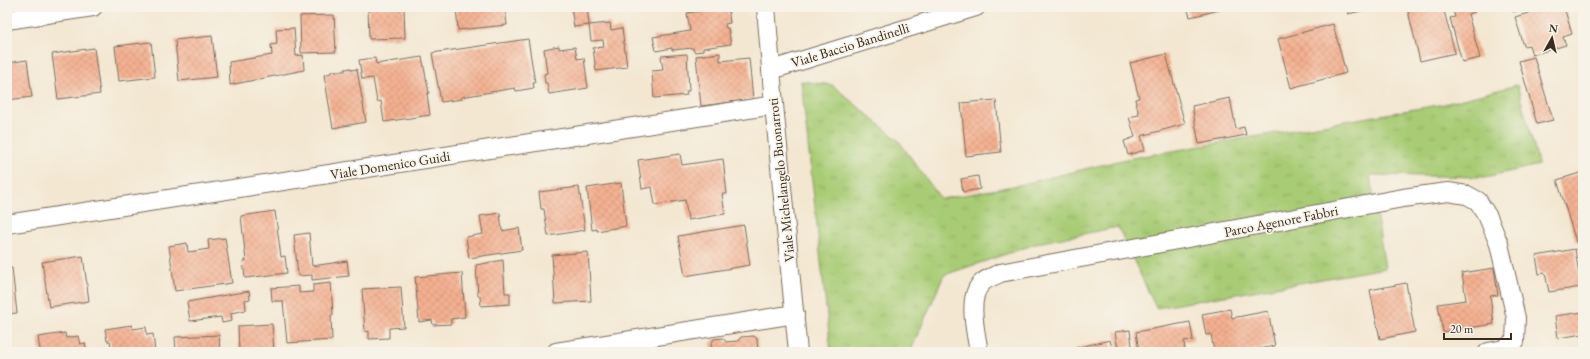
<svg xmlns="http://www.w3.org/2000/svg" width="1590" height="359" font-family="'EB Garamond',serif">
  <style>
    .grass { fill: url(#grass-tufts); stroke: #727b4a }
    .building { fill: url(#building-cross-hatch) }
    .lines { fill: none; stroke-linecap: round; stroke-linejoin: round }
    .street-casing { stroke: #7b6c5d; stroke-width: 20 }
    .street { stroke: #fff; stroke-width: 18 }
    .labels { text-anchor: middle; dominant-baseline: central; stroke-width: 3.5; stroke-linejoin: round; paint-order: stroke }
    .street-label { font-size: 14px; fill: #3b2a1e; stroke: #f7f3e8 }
  </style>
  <defs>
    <pattern id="grass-tufts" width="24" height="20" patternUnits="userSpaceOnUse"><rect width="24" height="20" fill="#a8cc75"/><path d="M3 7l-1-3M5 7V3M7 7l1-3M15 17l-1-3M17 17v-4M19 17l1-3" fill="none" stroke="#92af65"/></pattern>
    <pattern id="building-cross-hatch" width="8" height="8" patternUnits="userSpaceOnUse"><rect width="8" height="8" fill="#f4b191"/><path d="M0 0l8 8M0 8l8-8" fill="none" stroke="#d2987d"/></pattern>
  </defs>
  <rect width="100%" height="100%" fill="#f7f3e8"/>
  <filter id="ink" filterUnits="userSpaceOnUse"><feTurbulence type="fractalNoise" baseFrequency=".025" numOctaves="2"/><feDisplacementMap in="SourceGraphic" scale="8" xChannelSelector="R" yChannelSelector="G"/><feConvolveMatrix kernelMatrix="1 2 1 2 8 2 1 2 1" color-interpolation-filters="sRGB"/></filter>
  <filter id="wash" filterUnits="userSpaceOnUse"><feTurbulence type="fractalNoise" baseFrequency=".012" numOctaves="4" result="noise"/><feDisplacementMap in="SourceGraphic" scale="16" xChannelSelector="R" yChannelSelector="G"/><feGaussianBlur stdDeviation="0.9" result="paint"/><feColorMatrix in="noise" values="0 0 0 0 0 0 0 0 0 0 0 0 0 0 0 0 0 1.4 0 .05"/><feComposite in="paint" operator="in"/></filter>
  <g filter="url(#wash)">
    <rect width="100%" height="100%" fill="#f3e7d1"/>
    <polygon class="grass" points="801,81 832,85 898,140 941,199 1019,185 1126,159 1444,104 1517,85 1539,165 1485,177 1370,175 1385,268 1156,308 1118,227 1042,242 944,275 911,350 902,352 831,352"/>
    <g id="blocks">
      <g class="building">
        <polygon points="368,7 404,7 405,38 369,39"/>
        <polygon points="456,7 505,7 507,25 458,30"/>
        <polygon points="571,7 587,7 589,25 574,27"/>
        <polygon points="728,7 730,23 725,24 726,28 728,28 731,44 703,48 703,51 694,52 693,48 672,50 672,48 656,51 653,37 690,31 687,13"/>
        <polygon points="1187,7 1228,7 1228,8 1190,17"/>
        <polygon points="1347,7 1374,7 1374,8 1348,14"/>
        <polygon points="1407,7 1443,7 1455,53 1420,61"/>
        <polygon points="1452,7 1473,7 1475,12 1468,14 1480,58 1462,62 1450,18 1455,17"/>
        <polygon points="1511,7 1528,7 1513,12"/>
        <polygon points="1548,7 1564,7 1572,34 1563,37 1566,45 1532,55 1529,45 1524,46 1515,17"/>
        <polygon points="334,15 336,52 301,53 300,16"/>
        <polygon points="610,23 611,30 622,28 627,67 596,71 593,48 604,47 603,40 591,41 589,25"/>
        <polygon points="1333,24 1346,73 1291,88 1278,39"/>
        <polygon points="294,28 296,56 303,55 304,70 230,85 229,62 272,55 271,45 277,44 276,29"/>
        <polygon points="212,36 217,77 179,81 175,40"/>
        <polygon points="528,39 535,83 533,83 534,88 516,91 515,88 461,97 462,99 441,102 432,53"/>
        <polygon points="151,42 155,77 119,81 115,46"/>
        <polygon points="559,46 559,49 575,47 577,59 584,58 588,88 549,94 547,83 545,83 544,74 547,73 544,49"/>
        <polygon points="94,48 100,94 58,99 52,54"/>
        <polygon points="720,53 720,61 749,58 753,99 701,106 696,56"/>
        <polygon points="687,54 689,91 686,91 687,95 654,98 652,71 663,70 661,56"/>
        <polygon points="1166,54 1185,124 1141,136 1145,150 1128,155 1124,141 1135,137 1129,117 1139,115 1135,99 1139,98 1130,63"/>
        <polygon points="422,57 429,93 427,94 430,115 384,122 381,101 377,102 373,78 362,79 359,60 375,58 376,64"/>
        <polygon points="1534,57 1553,120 1537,124 1519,61"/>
        <polygon points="27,60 32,97 7,100 7,63"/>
        <polygon points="351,68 352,70 357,69 366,122 333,128 324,75 331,73 331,71 345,71 345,69"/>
        <polygon points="1230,98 1236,129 1244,127 1246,135 1199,144 1192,106"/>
        <polygon points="996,100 1001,152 966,156 961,103"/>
        <polygon points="680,154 682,165 723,159 727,194 722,194 725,214 688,220 685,200 655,205 652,187 642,189 638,160"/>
        <polygon points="1583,172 1583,240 1576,242 1557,180"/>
        <polygon points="978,176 980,189 963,192 961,179"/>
        <polygon points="621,183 626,226 597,231 597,229 592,230 587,188"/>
        <polygon points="579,187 585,230 548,236 544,209 541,209 539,192"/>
        <polygon points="275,211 281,257 285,256 287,273 245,278 243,261 246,261 241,216"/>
        <polygon points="500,213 502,231 519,228 522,250 469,258 466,237 483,234 480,216"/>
        <polygon points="744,225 750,265 685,276 678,236"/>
        <polygon points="309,233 312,266 347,261 349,276 312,280 312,275 298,276 294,235"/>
        <polygon points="225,238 232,283 175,291 169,246 187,243 188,252 209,249 208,240"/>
        <polygon points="1575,249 1581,287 1549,292 1545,273 1539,274 1536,256"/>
        <polygon points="588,252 591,301 555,303 552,255"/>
        <polygon points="83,256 89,301 49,307 42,262"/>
        <polygon points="503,260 505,293 510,293 510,304 481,306 480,296 478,296 476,265"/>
        <polygon points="12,268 17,313 7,314 7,269"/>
        <polygon points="1494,268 1498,295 1490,296 1494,324 1443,332 1438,304 1466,300 1462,273"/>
        <polygon points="462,273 465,317 451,319 451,324 433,325 432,320 419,322 415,277"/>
        <polygon points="331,283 333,315 331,315 332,340 287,343 283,301 272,301 271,288 299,286 299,293 313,292 313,285"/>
        <polygon points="1406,283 1415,332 1380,339 1370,290"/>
        <polygon points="401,287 404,327 389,328 389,338 369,339 369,331 365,332 362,289"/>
        <polygon points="249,291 250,299 245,300 246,310 231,313 232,321 222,323 221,317 190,321 187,302"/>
        <polygon points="1230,309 1232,318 1268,311 1275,346 1242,352 1214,352 1211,334 1206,335 1202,314"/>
        <polygon points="1583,312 1583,334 1558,338 1555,316"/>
        <polygon points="1190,322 1193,340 1184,341 1185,352 1139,352 1136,332"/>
        <polygon points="272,324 274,352 239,352 238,326"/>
        <polygon points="132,325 133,329 146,327 147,335 153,334 155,352 112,352 110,341 107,341 105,329"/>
        <polygon points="1130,330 1132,346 1118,349 1115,332"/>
        <polygon points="65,333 66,338 78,336 80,344 85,343 87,352 43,352 43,350 40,350 38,337"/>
        <polygon points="219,335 220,352 176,352 175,337"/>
        <polygon points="754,336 757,339 758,352 712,352 711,344 714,339 723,338 726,342 738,341 741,337"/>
        <polygon points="1110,340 1113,352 1076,352 1076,348"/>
      </g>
    </g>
  </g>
  <g filter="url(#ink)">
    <use href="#blocks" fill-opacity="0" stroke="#7b6c5d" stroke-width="1"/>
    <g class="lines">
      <defs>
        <g id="street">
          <polyline points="766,7 774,105 798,352"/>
          <polyline points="7,20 93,7"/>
          <polyline points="771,70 976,7"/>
          <polyline points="7,224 774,105"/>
          <polyline points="556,352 795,314"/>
          <path d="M979 352C976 334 966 295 983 282 987 278 995 276 1000 273L1403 198 1448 192 1467 195 1478 201 1488 217 1499 244 1516 318 1515 341 1504 349 1488 352"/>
        </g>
      </defs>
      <use href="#street" class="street-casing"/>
      <use href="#street" class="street"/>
    </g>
  </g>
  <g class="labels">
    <g class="street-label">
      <text transform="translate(850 45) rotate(-17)">Viale Baccio Bandinelli</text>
      <text transform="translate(390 165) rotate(-9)">Viale Domenico Guidi</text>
      <text transform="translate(781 180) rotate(-96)">Viale Michelangelo Buonarroti</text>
      <text transform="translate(1281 221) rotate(-11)">Parco Agenore Fabbri</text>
    </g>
  </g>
  <rect width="1590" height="359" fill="none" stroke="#f7f3e8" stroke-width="24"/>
  <g transform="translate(1552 38) rotate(8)" stroke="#f7f3e8" stroke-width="3" paint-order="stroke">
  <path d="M0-3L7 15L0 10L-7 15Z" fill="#3b2a1e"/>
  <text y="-6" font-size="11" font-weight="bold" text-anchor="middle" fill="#3b2a1e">N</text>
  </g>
  <path d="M1444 333v6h67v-6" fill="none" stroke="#3b2a1e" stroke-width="2"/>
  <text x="1450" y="333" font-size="12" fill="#3b2a1e" stroke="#f7f3e8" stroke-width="3" paint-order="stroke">20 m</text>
</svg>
